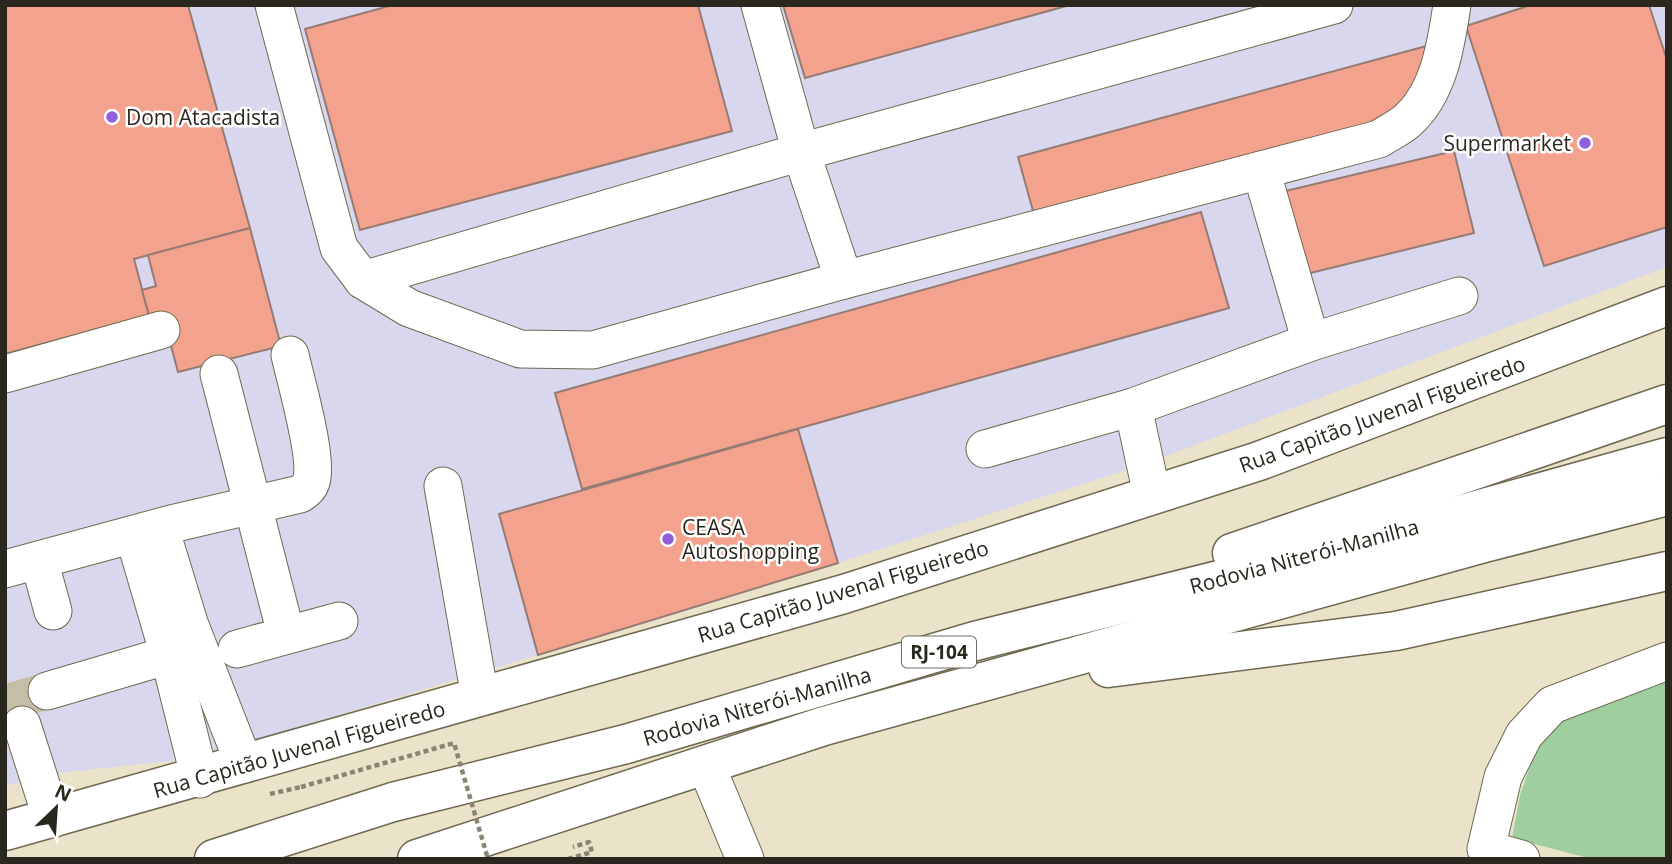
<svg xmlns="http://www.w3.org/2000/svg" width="1672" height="864" font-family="'Open Sans',sans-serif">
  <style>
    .commercial { fill: #d9d7ed }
    .green { fill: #9fcfa1 }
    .building { fill: #f3a38d; stroke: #967b74; stroke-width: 2 }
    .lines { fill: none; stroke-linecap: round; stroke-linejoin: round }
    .minor-tunnel { stroke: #c4bea7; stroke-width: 37; stroke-dasharray: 37 18; stroke-linecap: butt }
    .minor-casing { stroke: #6f6951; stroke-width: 39 }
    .major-casing { stroke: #6f6951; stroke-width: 41 }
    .highway-casing { stroke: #6f6951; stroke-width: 41 }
    .path { stroke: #898472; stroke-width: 4.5; stroke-dasharray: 5 3.5; stroke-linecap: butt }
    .minor { stroke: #fff; stroke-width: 37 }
    .major { stroke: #fff; stroke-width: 38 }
    .highway { stroke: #fff; stroke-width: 38 }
    .path-bridge { stroke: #898472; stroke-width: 4.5; stroke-dasharray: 5 3.5; stroke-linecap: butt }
    .poi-dot { fill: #9060da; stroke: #fff; stroke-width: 2.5 }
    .labels { text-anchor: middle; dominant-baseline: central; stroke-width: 5; stroke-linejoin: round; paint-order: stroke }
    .shield { fill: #fff; stroke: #6a6862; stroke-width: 2 }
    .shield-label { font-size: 19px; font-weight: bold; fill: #2a281e }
    .poi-label { font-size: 21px; fill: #2a281e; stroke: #fff; text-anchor: start }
    .street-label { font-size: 21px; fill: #2a281e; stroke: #fff }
  </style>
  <rect width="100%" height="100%" fill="#ebe3c9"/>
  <polygon class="commercial" points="5,5 1667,5 1667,267 1145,464 838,563 798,429 500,514 538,655 192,759 66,772 5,786"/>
  <polygon class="green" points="1667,675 1667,859 1592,859 1512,838 1520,795 1545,723"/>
  <g class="building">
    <polygon points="5,5 188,5 250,228 134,259 149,315 5,354"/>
    <polygon points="393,5 698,5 732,131 360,230 305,29"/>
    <polygon points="783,5 1070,5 805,78"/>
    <polygon points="1531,5 1649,5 1667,60 1667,227 1544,266 1466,26"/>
    <polygon points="1430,45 1414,87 1387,118 1035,218 1018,157"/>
    <polygon points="1454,151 1474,233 1298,276 1277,193"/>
    <polygon points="1201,212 1229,308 582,489 555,393"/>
    <polygon points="250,228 281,346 178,372 162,312 149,315 142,290 156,286 148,255"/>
    <polygon points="798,429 838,563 538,655 499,514"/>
  </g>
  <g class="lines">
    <polyline class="minor-tunnel" points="5,703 47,691"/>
    <defs>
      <g id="minor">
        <polyline points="274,5 339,248 363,280 801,152 1334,5"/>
        <polyline points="760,5 801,152 844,280"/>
        <path d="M363 280 409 308 520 349 593 350 844 280 1379 139C1388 133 1399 128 1407 121 1439 93 1446 45 1452 5"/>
        <polyline points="1311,342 1459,296"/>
        <polyline points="5,374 161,330"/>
        <polyline points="219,374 286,634"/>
        <polyline points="1133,407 1152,495"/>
        <polyline points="985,449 1133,407 1311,342 1261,170"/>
        <polyline points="443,486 480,697"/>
        <polyline points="160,528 189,623 244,764"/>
        <polyline points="134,535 169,655 200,779"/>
        <polyline points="39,560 53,611"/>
        <path d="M5 569 171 524 300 494C305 491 309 488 311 482 319 460 296 382 290 355"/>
        <polyline points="237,649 339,621"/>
        <polyline points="47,691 169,655"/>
        <polyline points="22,725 52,819"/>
        <polyline points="706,765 745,859"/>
        <polyline points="1521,859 1486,849 1503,777 1524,735 1552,705 1667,661"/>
      </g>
      <polyline id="major" points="5,831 844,594 1259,461 1667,306"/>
      <g id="highway">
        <polyline points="1232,553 1667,404"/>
        <polyline points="1108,668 1396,631 1667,571"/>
        <polyline points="214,859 393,802 626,744 975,641 1287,563 1667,457"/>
        <polyline points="417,859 824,726 1484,543 1667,496"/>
      </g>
    </defs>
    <use href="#minor" class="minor-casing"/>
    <use href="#major" class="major-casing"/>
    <use href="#highway" class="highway-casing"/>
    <g class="path">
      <polyline points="270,794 301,787"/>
      <polyline points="568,859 592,852 589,842 573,847"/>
    </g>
    <use href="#minor" class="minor"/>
    <use href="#major" class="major"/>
    <use href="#highway" class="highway"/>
    <polyline class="path-bridge" points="301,787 454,743 488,859"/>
  </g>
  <g class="poi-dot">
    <circle cx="112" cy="117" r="7"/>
    <circle cx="1585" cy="143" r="7"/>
    <circle cx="668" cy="539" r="7"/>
  </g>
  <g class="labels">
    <rect class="shield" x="902" y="636.5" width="74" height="31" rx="5"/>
    <g class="shield-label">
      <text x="939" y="652">RJ-104</text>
    </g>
    <g class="poi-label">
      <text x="126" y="117">Dom Atacadista</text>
      <text x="1571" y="143" text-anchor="end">Supermarket</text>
      <text x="682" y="527">CEASA<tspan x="682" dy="24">Autoshopping</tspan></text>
    </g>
    <g class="street-label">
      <text transform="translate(1382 414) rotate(-20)">Rua Capitão Juvenal Figueiredo</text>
      <text transform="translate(1304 556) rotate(-15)">Rodovia Niterói-Manilha</text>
      <text transform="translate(843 591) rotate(-17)">Rua Capitão Juvenal Figueiredo</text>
      <text transform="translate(757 706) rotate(-16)">Rodovia Niterói-Manilha</text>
      <text transform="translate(299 749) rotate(-16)">Rua Capitão Juvenal Figueiredo</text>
    </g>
  </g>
  <rect width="1672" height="864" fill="none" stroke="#2a281e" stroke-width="14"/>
  <g transform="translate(56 808) rotate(25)" stroke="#ffffff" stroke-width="5" paint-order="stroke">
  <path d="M0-5L12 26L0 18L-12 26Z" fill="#2a281e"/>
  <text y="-10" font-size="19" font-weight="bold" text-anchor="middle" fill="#2a281e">N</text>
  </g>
</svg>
